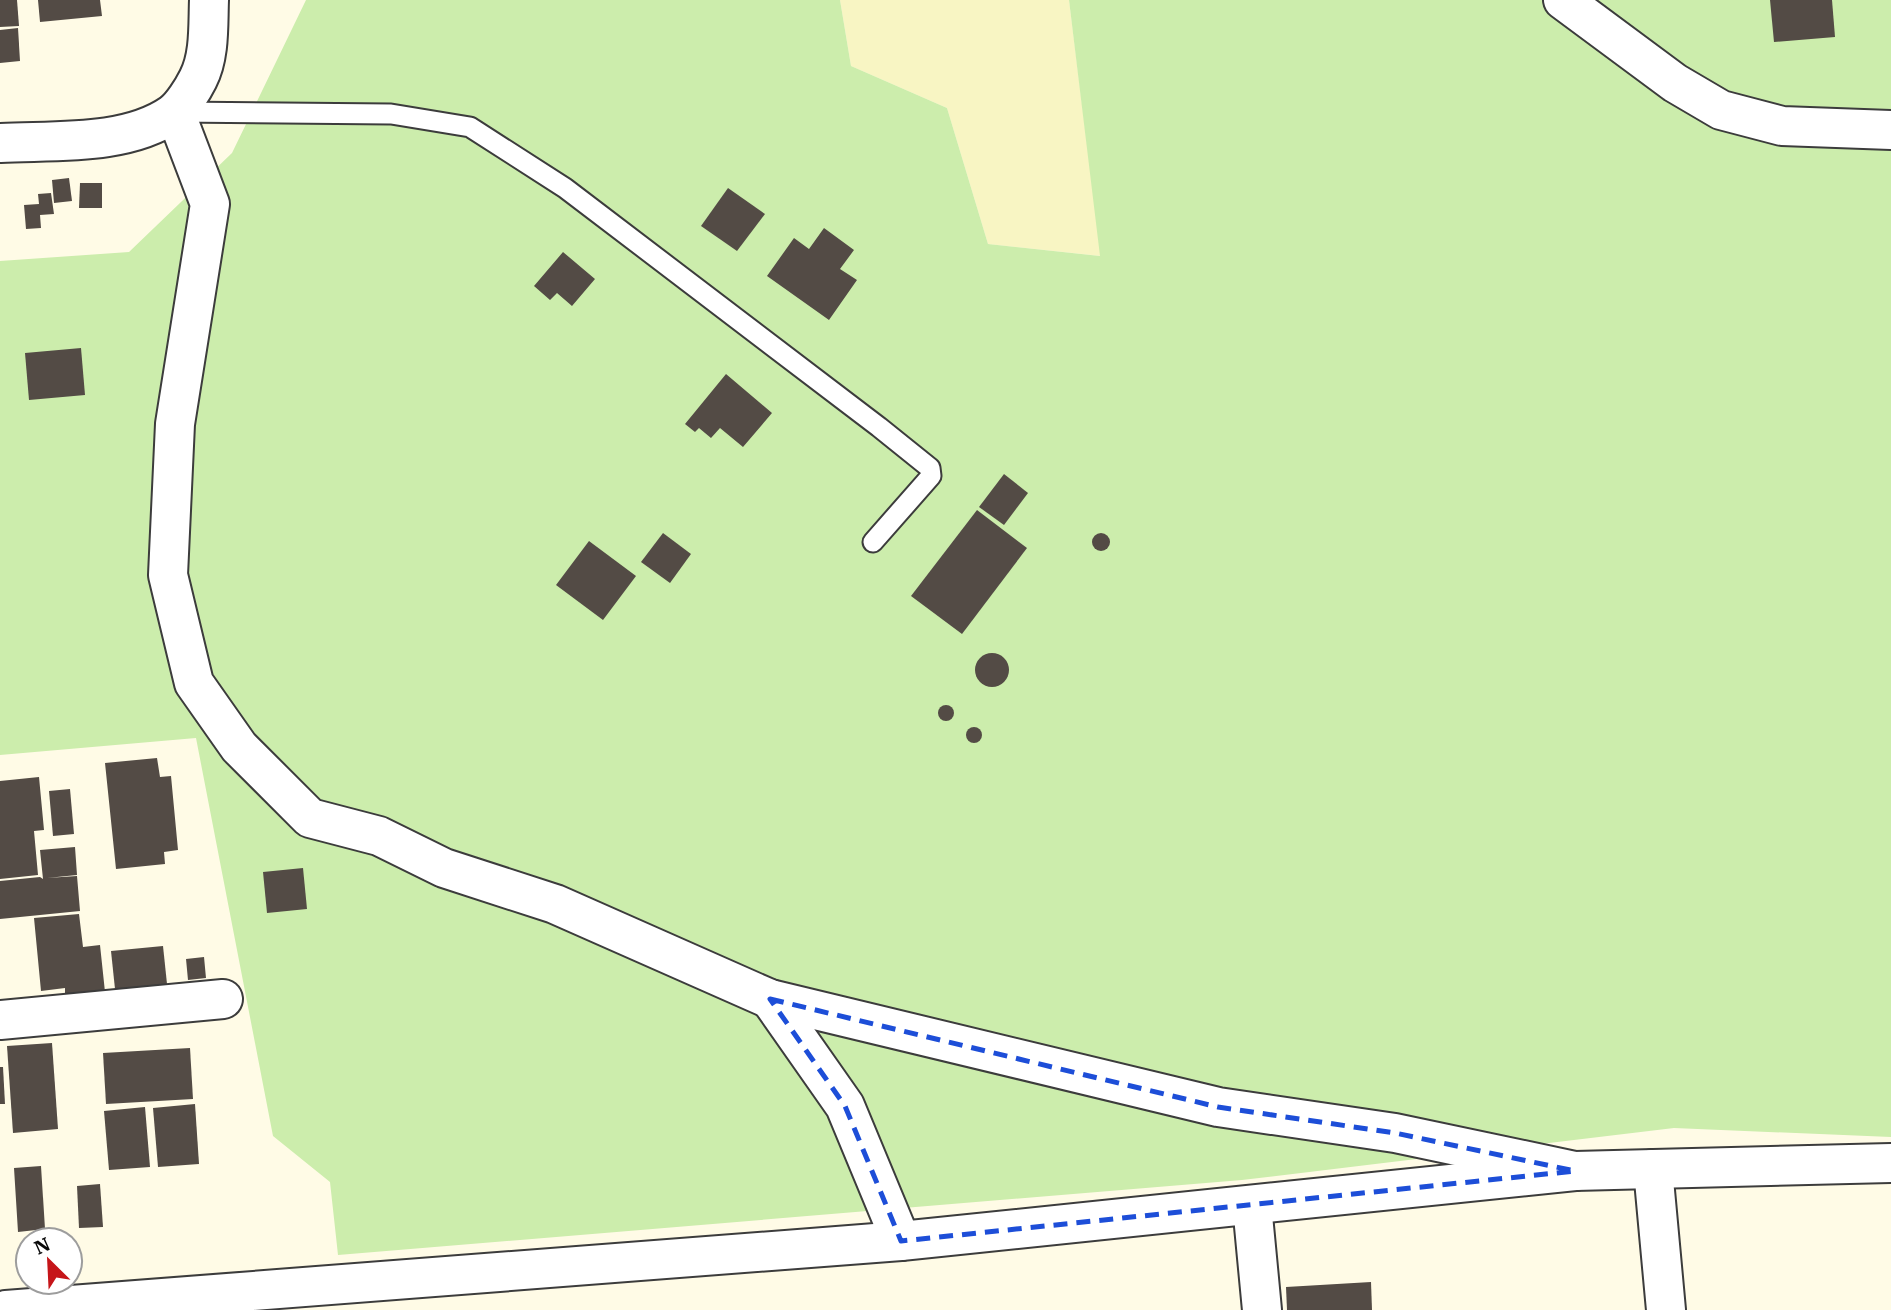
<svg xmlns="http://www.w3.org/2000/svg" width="1891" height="1310" font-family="'IBM Plex Serif',serif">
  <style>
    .farmland { fill: #f8f5c3 }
    .green { fill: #ccedac }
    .building { fill: #534b45 }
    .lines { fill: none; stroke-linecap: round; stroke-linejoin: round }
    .lane-casing { stroke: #3c3c3c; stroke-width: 23 }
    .street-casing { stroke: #3c3c3c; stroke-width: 42 }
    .lane { stroke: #fff; stroke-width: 19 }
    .street { stroke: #fff; stroke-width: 38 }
    .marked { fill: none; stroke: #1d4ed8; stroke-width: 5; stroke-dasharray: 14 9; stroke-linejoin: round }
  </style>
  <rect width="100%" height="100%" fill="#fffbe6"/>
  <polygon class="farmland" points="840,0 1069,0 1101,256 988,244 947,108 851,66"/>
  <polygon class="green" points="306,0 840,0 851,66 947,108 988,244 1100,256 1069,0 1891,0 1891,1137 1674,1128 1242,1180 338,1255 330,1182 273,1136 196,738 0,755 0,261 129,252 232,153"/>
  <g class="building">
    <polygon points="0,0 17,0 19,26 0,27"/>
    <polygon points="38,0 100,0 102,16 40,22"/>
    <polygon points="1770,0 1832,0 1835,37 1774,42"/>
    <polygon points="18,28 20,61 0,63 0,30"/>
    <polygon points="69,178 72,201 54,203 52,180"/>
    <polygon points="80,183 102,183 102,208 79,208"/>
    <polygon points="728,188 765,214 737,251 701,226"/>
    <polygon points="51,193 54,214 40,215 41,228 26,229 24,205 39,204 38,194"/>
    <polygon points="824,228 854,250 840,269 857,280 829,320 767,276 794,238 809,249"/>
    <polygon points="563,252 595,279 572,306 557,293 550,300 534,286"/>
    <polygon points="81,348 85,395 29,400 25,353"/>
    <polygon points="726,374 772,413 743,447 720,428 711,438 699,428 695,432 685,424"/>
    <polygon points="1004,474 1028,493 1004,525 979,507"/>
    <polygon points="977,510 1027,548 962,634 911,596"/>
    <polygon points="663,533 691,554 670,583 641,562"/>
    <circle cx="1101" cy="542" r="9"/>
    <polygon points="589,541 636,576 603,620 556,585"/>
    <circle cx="992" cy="670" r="17"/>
    <circle cx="946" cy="713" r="8"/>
    <circle cx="974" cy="735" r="8"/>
    <polygon points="157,758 160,777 171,776 178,850 164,852 165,864 116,869 105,763"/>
    <polygon points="39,777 44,830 34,831 38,875 0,879 0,781"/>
    <polygon points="70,789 74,834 53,836 49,791"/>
    <polygon points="75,847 77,875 47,878 77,876 80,911 0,919 0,881 40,877 43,879 40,850"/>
    <polygon points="303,868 307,909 267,913 263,872"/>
    <polygon points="79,914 83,947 100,945 105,992 65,996 65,988 41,991 34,918"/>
    <polygon points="163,946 167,984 115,989 111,951"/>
    <polygon points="204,957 206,978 188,980 186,959"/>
    <polygon points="52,1043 58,1129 13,1133 7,1046"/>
    <polygon points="190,1048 193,1099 106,1104 103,1053"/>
    <polygon points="0,1067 3,1067 5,1104 0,1104"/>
    <polygon points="195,1104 199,1164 158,1167 153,1108"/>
    <polygon points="145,1107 150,1167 109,1170 104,1111"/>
    <polygon points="41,1166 45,1229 18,1232 14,1168"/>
    <polygon points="100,1184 103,1227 79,1228 77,1186"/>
    <polygon points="1371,1282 1372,1310 1287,1310 1286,1287"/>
  </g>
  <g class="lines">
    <defs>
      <polyline id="lane" points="175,112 391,114 470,127 565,188 879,427 930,468 931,476 873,542"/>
      <g id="street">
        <polyline points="1563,0 1675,83 1721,110 1782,126 1891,130"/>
        <polyline points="175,112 210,204 175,424 168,575 194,683 239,747 310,818 379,836 444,868 555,904 770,999 1218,1107 1395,1133 1575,1171"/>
        <path d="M0 143C54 140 126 146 172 114 182 107 193 89 198 79 210 56 208 25 209 0"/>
        <polyline points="770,999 845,1106 901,1241"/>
        <polyline points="0,1020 223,999"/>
        <polyline points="1653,1169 1666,1310"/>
        <polyline points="1252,1205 1262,1310"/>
        <polyline points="6,1310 901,1241 1575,1171 1891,1163"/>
      </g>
    </defs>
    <use href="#lane" class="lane-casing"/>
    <use href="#street" class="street-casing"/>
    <use href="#lane" class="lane"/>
    <use href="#street" class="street"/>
  </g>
  <path class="marked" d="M770 999 1218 1107 1395 1133 1575 1171 901 1241 845 1106Z"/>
  <g transform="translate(49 1261) rotate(336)"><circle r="33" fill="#ffffff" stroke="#9d9d9d" stroke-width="2"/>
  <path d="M0-5L12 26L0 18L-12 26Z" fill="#c61519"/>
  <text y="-10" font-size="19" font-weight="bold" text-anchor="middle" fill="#090909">N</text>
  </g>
</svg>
